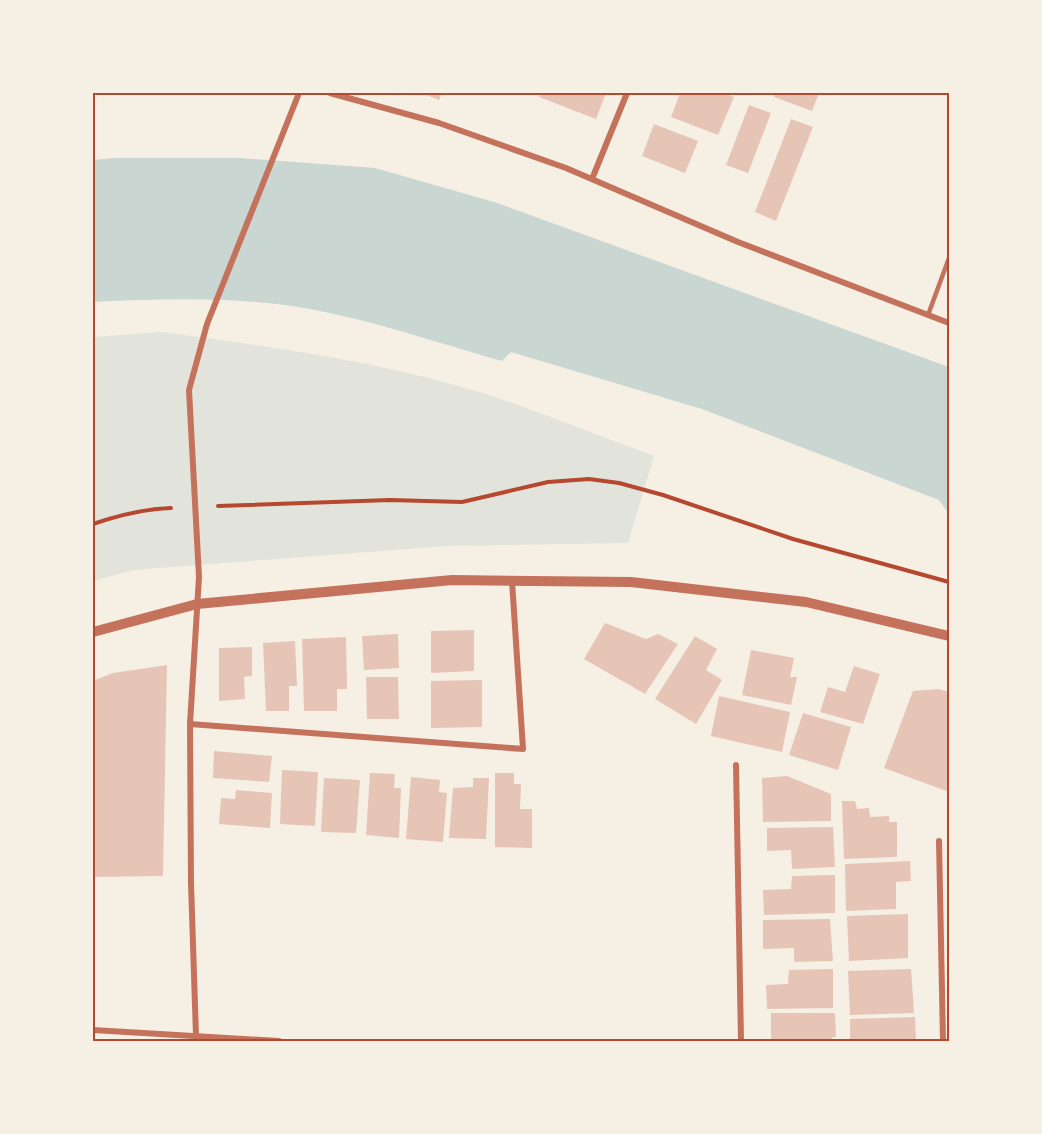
<svg xmlns="http://www.w3.org/2000/svg" width="1042" height="1134" font-family="Rubik,sans-serif">
  <style>
    .green { fill: #e2e4dc }
    .water { fill: #c9d6d2 }
    .building { fill: #e6c5b7 }
    .lines { fill: none; stroke-linecap: round; stroke-linejoin: round }
    .path { stroke: #b5482f; stroke-width: 4 }
    .service { stroke: #c5725c; stroke-width: 4.5 }
    .minor { stroke: #c5725c; stroke-width: 6 }
    .tertiary { stroke: #c5725c; stroke-width: 10 }
    .neatline { fill: none; stroke: #b5482f; stroke-width: 2 }
  </style>
  <rect width="100%" height="100%" fill="#f6efe4"/>
  <path class="green" d="M161 332C269 346 379 361 483 393 541 412 597 435 654 456L628 543 447 546 133 570 93 581V337Z"/>
  <path class="water" d="M115 158H240L375 168 494 202 949 367V514L939 500 702 409 511 352 502 361C431 341 358 315 285 305 221 297 157 299 93 302V160Z"/>
  <g class="building">
    <polygon points="421,93 442,93 439,100"/>
    <polygon points="541,93 606,93 596,119 539,97"/>
    <polygon points="680,93 723,93 734,97 718,135 671,117"/>
    <polygon points="776,93 819,93 812,111 774,97"/>
    <polygon points="749,105 771,113 748,173 726,165"/>
    <polygon points="791,119 813,127 776,221 755,212"/>
    <polygon points="654,124 698,141 685,173 642,156"/>
    <polygon points="605,623 646,639 658,634 678,644 645,694 584,659"/>
    <polygon points="474,630 474,671 431,673 431,631"/>
    <polygon points="398,634 399,668 364,670 362,636"/>
    <polygon points="695,636 717,649 706,670 722,680 696,724 655,699"/>
    <polygon points="346,637 347,689 337,689 337,711 304,711 302,639"/>
    <polygon points="295,641 297,686 289,686 289,711 266,711 263,643"/>
    <polygon points="252,647 252,676 244,677 245,699 219,701 219,648"/>
    <polygon points="751,650 794,658 790,677 797,677 791,705 742,695"/>
    <polygon points="167,665 163,876 93,877 93,681 113,673"/>
    <polygon points="854,666 880,674 863,724 820,712 828,687 845,692"/>
    <polygon points="366,677 398,677 399,719 367,719"/>
    <polygon points="482,680 482,727 431,728 431,681"/>
    <polygon points="939,689 949,692 949,792 884,768 913,691"/>
    <polygon points="719,696 790,712 782,752 711,736"/>
    <polygon points="803,713 851,727 838,770 789,755"/>
    <polygon points="214,751 272,756 269,782 213,778"/>
    <polygon points="282,770 318,772 315,826 280,824"/>
    <polygon points="370,773 395,774 394,788 401,788 399,838 366,835"/>
    <polygon points="495,773 514,773 514,784 521,784 520,809 532,809 532,848 495,847"/>
    <polygon points="787,776 831,794 831,821 763,822 762,778"/>
    <polygon points="411,777 440,780 439,792 447,793 443,842 406,839"/>
    <polygon points="324,778 360,780 356,833 321,832"/>
    <polygon points="473,778 489,778 486,839 449,838 453,788 473,787"/>
    <polygon points="236,790 272,793 270,828 219,824 221,798 235,799"/>
    <polygon points="842,801 855,801 857,809 869,808 870,817 889,816 889,822 897,822 897,857 844,859"/>
    <polygon points="833,827 835,867 792,869 791,850 767,851 767,828"/>
    <polygon points="910,861 911,881 896,882 896,909 846,911 845,864"/>
    <polygon points="835,875 835,913 764,915 763,890 791,889 792,876"/>
    <polygon points="908,914 908,958 849,961 847,916"/>
    <polygon points="830,919 833,961 794,962 794,948 763,949 763,920"/>
    <polygon points="833,969 833,1008 767,1009 766,985 788,984 789,970"/>
    <polygon points="911,969 914,1013 850,1015 848,971"/>
    <polygon points="771,1013 835,1013 836,1037 832,1037 832,1041 771,1040"/>
    <polygon points="915,1017 916,1041 850,1041 850,1019"/>
  </g>
  <g class="lines">
    <g class="path">
      <polyline points="218,506 390,500 462,502 548,482 589,479 619,483 663,495 793,539 949,582"/>
      <path d="M93 524C119 515 144 509 171 508"/>
    </g>
    <polyline class="service" points="928,315 949,258"/>
    <g class="minor">
      <polyline points="330,93 439,123 566,168 738,242 949,323"/>
      <polyline points="592,179 627,93"/>
      <polyline points="190,724 523,749 512,581"/>
      <polyline points="736,765 741,1041"/>
      <polyline points="939,841 943,1041"/>
      <polyline points="93,1030 279,1041"/>
      <polyline points="196,1036 191,883 190,724 199,577 189,390 207,324 299,93"/>
    </g>
    <polyline class="tertiary" points="93,632 197,604 452,580 631,582 806,602 949,636"/>
  </g>
  <rect width="1042" height="1134" fill="none" stroke="#f6efe4" stroke-width="189"/>
  <rect x="94" y="94" width="854" height="946" class="neatline"/>
</svg>
